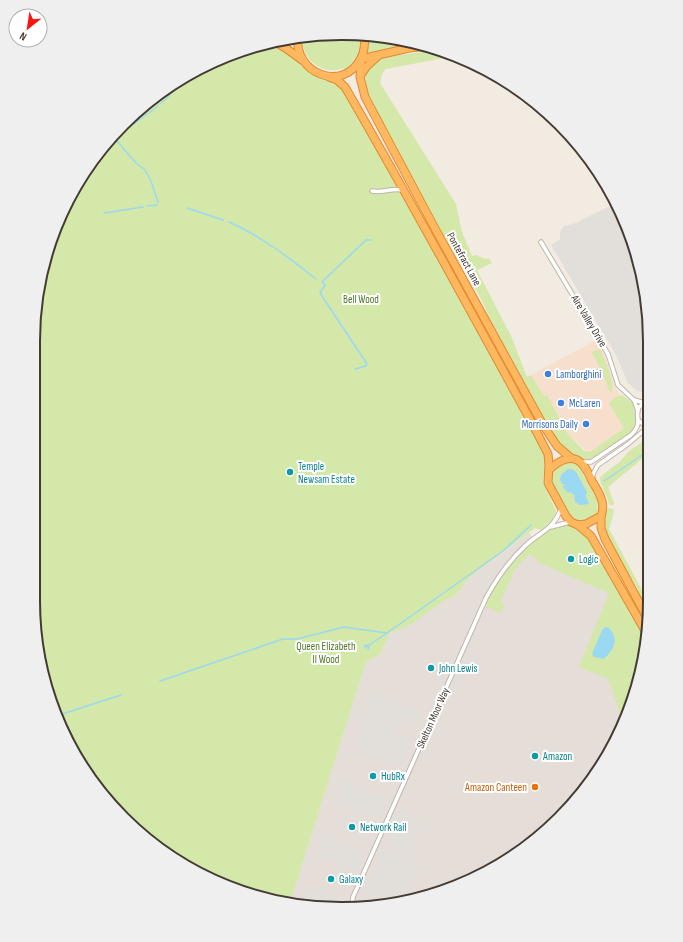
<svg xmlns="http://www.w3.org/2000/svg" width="683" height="942" font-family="'Sofia Sans Condensed',sans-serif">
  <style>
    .commercial { fill: #f6dfcc }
    .industrial { fill: #e4ddd8 }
    .green { fill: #d3e8a9 }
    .parking { fill: #e2dfdb }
    .water { fill: #9bd9f2 }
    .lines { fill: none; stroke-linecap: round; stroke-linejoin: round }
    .stream { stroke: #9bd9f2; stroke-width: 1.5 }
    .street-casing { stroke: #c0b5a8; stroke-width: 5.5 }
    .highway-casing { stroke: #e2892d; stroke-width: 9 }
    .street { stroke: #fff; stroke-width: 3.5 }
    .highway { stroke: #ffb760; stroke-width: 7 }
    .shop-dot { fill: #3f7fe0; stroke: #fff; stroke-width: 1.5 }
    .culture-dot { fill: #0f9aa8; stroke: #fff; stroke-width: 1.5 }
    .food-dot { fill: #e8710a; stroke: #fff; stroke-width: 1.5 }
    .labels { text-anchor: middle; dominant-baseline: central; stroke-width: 4; stroke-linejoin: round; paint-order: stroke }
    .street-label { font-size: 11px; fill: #443b33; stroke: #fff }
    .park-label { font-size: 11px; fill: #4e7625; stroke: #fff }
    .shop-label { font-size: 11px; fill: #366cbe; stroke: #fff; text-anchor: start }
    .culture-label { font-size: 11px; fill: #0d838f; stroke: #fff; text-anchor: start }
    .food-label { font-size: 11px; fill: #c56008; stroke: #fff; text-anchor: end }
    .rim { fill: none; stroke: #443b33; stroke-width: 2 }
  </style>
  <rect width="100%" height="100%" fill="#f2ebe2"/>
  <polygon class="commercial" points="596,340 605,356 616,389 620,395 609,403 624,428 594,450 587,452 567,433 547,395 544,396 531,375"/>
  <polygon class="industrial" points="529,533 541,550 577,540 632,630 639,681 618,737 586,788 545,833 460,885 382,906 290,903 366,662 380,654 390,633 409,626 445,600 455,596 470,577"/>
  <g class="green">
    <path d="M360 34V45H362C359 57 354 63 345 70L344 68C323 77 299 58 303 36Z"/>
    <polygon points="370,35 420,43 367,54"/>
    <polygon points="265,44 284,52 285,50 312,74 331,80 341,86 404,194 543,450 545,464 543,483 556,511 553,519 541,530 535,528 470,577 455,596 445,600 409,626 390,633 380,654 366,662 290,903 282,903 205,877 138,833 85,772 44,681 33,600 39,281 74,187 138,109 187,74 243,49"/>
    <path d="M438 50 454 56 386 69 382 74 380 83 456 204 462 232 472 256 477 255 485 259 489 258 492 263 477 270 511 336 527 377 531 375 544 396 547 395 563 425 575 419 568 425 566 431 567 433 584 451 590 452 624 428 609 403 616 397 622 395 633 403C634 407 637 423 635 428 632 434 595 459 588 460V461C572 459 563 448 554 436L489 317C480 292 463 271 451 248 422 196 394 145 367 93 363 77 367 63 382 57L384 59 399 55Z"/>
    <path d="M597 350H600C604 358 615 384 612 392L609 391 605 378 592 352Z"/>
    <path d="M643 442H648V454L608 487 614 503V505H609C608 495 600 487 600 477L615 465 619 463 629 451Z"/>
    <path d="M567 462 574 463 579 467 598 501C596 505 599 512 596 515 594 517 592 517 590 518 574 527 568 511 561 499 557 491 550 482 553 473 555 466 561 464 567 462Z"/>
    <polygon points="607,508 614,509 613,516 609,529 649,603 649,615 640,599 637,587 632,579 626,572 606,535 604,525"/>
    <path d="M564 523 584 530 647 634 639 681 623 725 613 691 608 679 579 667 609 593 537 562 538 560 529 554 514 571 500 603 504 605 501 613 482 605C500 572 527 535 564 523Z"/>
  </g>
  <g class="parking">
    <polygon points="617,203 647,301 648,393 637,391 628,383 616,355 551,245 560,239 560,232 564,226 576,223 593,214"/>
    <polygon points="378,694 421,713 415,727 399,719 393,733 407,740 406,744 410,746 402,764 397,762 396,766 360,751 362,746 357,745 371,696 376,698"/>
    <polygon points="345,782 388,800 380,818 338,799"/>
    <polygon points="402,808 405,810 406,817 420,823 407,851 390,843 391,841 388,839"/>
    <polygon points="325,837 364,854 356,871 317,854"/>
    <polygon points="384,850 418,867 403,901 383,906 363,897"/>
    <polygon points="307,887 344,903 342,905 300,904"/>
  </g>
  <g class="water">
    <polygon points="568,469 572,469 576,472 587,492 586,496 589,504 580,505 575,502 574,495 570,492 568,493 562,486 567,486 562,484 560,480 561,475"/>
    <path d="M608 627C620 639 614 649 604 659L594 657 592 654 602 630 604 628Z"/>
  </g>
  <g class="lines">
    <g class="stream">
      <path d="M160 104C167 99 174 93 174 84"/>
      <polyline points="136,112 139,120"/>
      <polyline points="149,113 158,106"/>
      <polyline points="118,133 123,132 147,114"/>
      <polyline points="116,140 136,163 145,170 151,181 158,202"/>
      <polyline points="147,206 157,205"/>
      <polyline points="187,208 223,220"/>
      <polyline points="104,213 143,207"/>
      <path d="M229 222C261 236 288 257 316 279"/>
      <polyline points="355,369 366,366 367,364 320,293 325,285 322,282 324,280 366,240 371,240"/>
      <polyline points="604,481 648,451"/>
      <polyline points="364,646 369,645 368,650"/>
      <polyline points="365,648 387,633"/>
      <polyline points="160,681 283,639 297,639 344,627 387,633 503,551 531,525"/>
      <polyline points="59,715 121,695"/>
    </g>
    <defs>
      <g id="street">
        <path d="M372 191C382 193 392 188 402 190"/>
        <polyline points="541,242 608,354 618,385 634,400 645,403"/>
        <polyline points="634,400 638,411"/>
        <polyline points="638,420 643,424 648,426"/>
        <path d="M582 462H591L594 460 631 435C635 431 639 426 638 420 637 411 636 405 648 403"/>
        <polyline points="592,478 594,472 598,465 628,444 648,427"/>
        <polyline points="551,527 570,522"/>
        <path d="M352 905 353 897 486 598C497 578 509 561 525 546 541 531 552 531 561 509"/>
      </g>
      <g id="highway">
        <path d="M298 36C293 74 344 93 361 58 365 51 365 42 365 34"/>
        <polyline points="275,42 287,49 302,60"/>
        <polyline points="361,59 360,77 365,97 432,223 543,425 557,446 571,458"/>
        <polyline points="361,59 409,48 428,46"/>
        <polyline points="361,75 366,67 378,56"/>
        <path d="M329 77 337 80 345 87C410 199 471 312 533 425L548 454 549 465 548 483 566 516 571 522 578 525 591 536 647 634"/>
        <path d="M549 470C558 461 573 452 583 465 587 470 590 476 592 481 599 493 606 502 601 516L586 524 578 525"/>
        <polyline points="601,516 601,528 605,539 649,621"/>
      </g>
    </defs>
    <use href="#street" class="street-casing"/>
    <use href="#highway" class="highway-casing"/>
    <use href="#street" class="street"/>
    <use href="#highway" class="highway"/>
  </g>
  <g class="shop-dot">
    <circle cx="548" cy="374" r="4"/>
    <circle cx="561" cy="403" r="4"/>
    <circle cx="586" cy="424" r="4"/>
  </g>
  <g class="culture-dot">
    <circle cx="290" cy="472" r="4"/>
    <circle cx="571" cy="559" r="4"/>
    <circle cx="431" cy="668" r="4"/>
    <circle cx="535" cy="756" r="4"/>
    <circle cx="373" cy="776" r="4"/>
    <circle cx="352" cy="827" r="4"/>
    <circle cx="331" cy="879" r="4"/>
  </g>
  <circle class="food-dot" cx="535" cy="787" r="4"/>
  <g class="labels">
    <g class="street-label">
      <text transform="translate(464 259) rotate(61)">Pontefract Lane</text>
      <text transform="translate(589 321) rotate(59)">Aire Valley Drive</text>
      <text transform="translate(433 718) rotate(-66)">Skelton Moor Way</text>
    </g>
    <g class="park-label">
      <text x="361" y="299">Bell Wood</text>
      <text x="326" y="646">Queen Elizabeth<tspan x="326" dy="13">II Wood</tspan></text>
    </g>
    <g class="shop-label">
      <text x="556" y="374">Lamborghini</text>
      <text x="569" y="403">McLaren</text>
      <text x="578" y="424" text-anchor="end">Morrisons Daily</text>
    </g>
    <g class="culture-label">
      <text x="298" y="466">Temple<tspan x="298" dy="13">Newsam Estate</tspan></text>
      <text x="579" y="559">Logic</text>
      <text x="439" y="668">John Lewis</text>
      <text x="543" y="756">Amazon</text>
      <text x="381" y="776">HubRx</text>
      <text x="360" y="827">Network Rail</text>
      <text x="339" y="879">Galaxy</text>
    </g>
    <g class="food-label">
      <text x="527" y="787">Amazon Canteen</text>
    </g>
  </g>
  <path d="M0 0H683V942H0ZM341 40H342A301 301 0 0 1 643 341V601A301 301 0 0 1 342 902H341A301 301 0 0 1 40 601V341A301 301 0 0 1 341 40Z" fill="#f0efef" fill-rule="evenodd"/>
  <path class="rim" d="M341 40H342A301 301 0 0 1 643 341V601A301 301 0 0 1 342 902H341A301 301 0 0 1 40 601V341A301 301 0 0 1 341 40Z"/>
  <g transform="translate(28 28) rotate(210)"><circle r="19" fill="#ffffff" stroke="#b4b1ad"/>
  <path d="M0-3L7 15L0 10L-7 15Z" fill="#ff130c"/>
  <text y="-6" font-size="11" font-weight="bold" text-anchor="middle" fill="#443b33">N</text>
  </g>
</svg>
